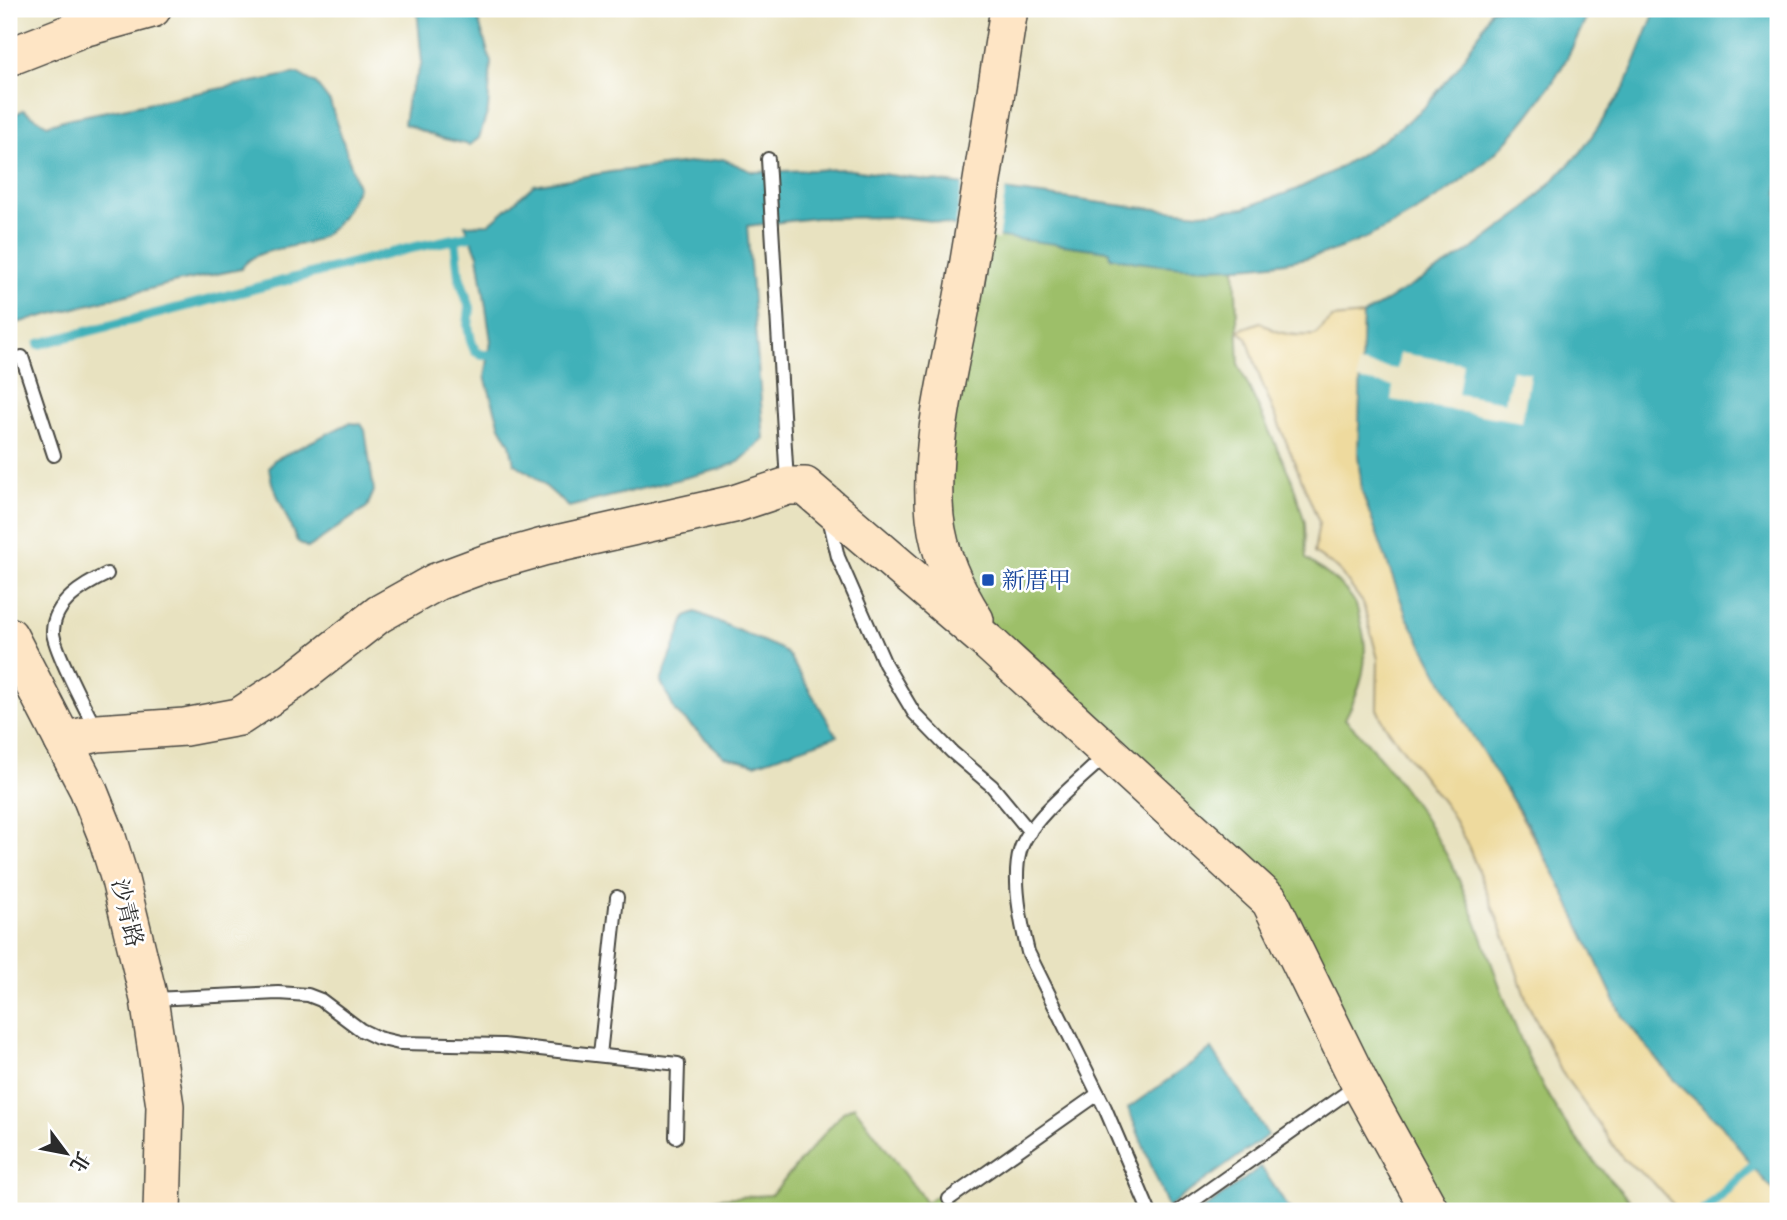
<svg xmlns="http://www.w3.org/2000/svg" width="1787" height="1220" font-family="'IM FELL Double Pica','Noto Serif TC',serif">
  <style>
    .green { fill: #9dbf69; stroke: #64754a; stroke-width: 2 }
    .sand { fill: #eeda9e; stroke: #8c8264; stroke-width: 2 }
    .water { fill: #41b1b9; stroke: #366e72; stroke-width: 2 }
    .pier { fill: #e8e2c0 }
    .lines { fill: none; stroke-linecap: round; stroke-linejoin: round }
    .stream { stroke: #41b1b9; stroke-width: 10 }
    .lane-casing { stroke: #474641; stroke-width: 16 }
    .secondary-casing { stroke: #474641; stroke-width: 40 }
    .lane { stroke: #fff; stroke-width: 12 }
    .secondary { stroke: #fee5c5; stroke-width: 37 }
    .transit-dot { fill: #1a4fb4; stroke: #fff; stroke-width: 2.5 }
    .labels { text-anchor: middle; dominant-baseline: central; stroke-width: 5; stroke-linejoin: round; paint-order: stroke }
    .transit-label { font-size: 23px; fill: #164399; stroke: #fff; text-anchor: start }
    .street-label { font-size: 23px; fill: #2b2b2b; stroke: #fff }
  </style>
  <rect width="100%" height="100%" fill="#fff"/>
  <filter id="ink" filterUnits="userSpaceOnUse"><feTurbulence type="fractalNoise" baseFrequency=".0143" numOctaves="2"/><feDisplacementMap in="SourceGraphic" scale="14" xChannelSelector="R" yChannelSelector="G"/><feConvolveMatrix kernelMatrix="1 2 1 2 8 2 1 2 1" color-interpolation-filters="sRGB"/></filter>
  <filter id="wash" filterUnits="userSpaceOnUse"><feTurbulence type="fractalNoise" baseFrequency=".00686" numOctaves="4" result="noise"/><feDisplacementMap in="SourceGraphic" scale="28" xChannelSelector="R" yChannelSelector="G"/><feGaussianBlur stdDeviation="1.57" result="paint"/><feColorMatrix in="noise" values="0 0 0 0 0 0 0 0 0 0 0 0 0 0 0 0 0 1.4 0 .05"/><feComposite in="paint" operator="in"/></filter>
  <g filter="url(#wash)">
    <rect width="100%" height="100%" fill="#e8e2c0"/>
    <g class="green">
      <path d="M974 231 1109 251 1110 257C1151 266 1193 267 1235 267L1239 366 1292 480 1305 523 1306 559C1323 571 1344 584 1355 603 1358 609 1359 618 1361 624 1371 659 1361 688 1345 719 1383 756 1428 818 1452 865 1486 935 1504 1012 1540 1081 1566 1131 1601 1172 1640 1211H1430L1270 901 990 644 940 542Z"/>
      <polygon points="854,1106 926,1202 944,1191 957,1211 685,1211 719,1198 771,1195 843,1112"/>
    </g>
    <path class="sand" d="M1363 315 1358 454 1362 492 1407 617 1560 884 1622 1016 1672 1078 1721 1124 1758 1173 1778 1195V1211H1679L1652 1181 1623 1159 1561 1071 1527 1002 1505 937 1468 846 1450 812 1384 724 1377 709 1378 659 1363 603 1338 569 1314 553 1319 522 1260 378 1247 338 1238 330 1260 322C1278 335 1294 336 1315 335L1332 318Z"/>
    <g class="water">
      <polygon points="417,9 475,9 491,62 488,110 479,138 470,145 440,138 404,124 408,97 422,63"/>
      <path d="M1491 9H1590C1577 38 1564 68 1545 93 1527 119 1503 148 1478 168 1434 204 1370 242 1315 256 1249 272 1176 271 1110 257L1109 251 1001 237 932 221 899 217 815 218 747 226 764 439 739 462 720 469 569 507 535 477 514 463 510 444 500 426 485 377 491 341 478 255 465 225 489 224 534 185 610 172 723 159 753 172 844 169 1125 206 1201 213 1244 208 1295 190 1330 173 1385 139 1424 108 1457 68 1481 31Z"/>
      <polygon points="1656,9 1778,9 1778,1195 1758,1173 1721,1124 1672,1078 1622,1016 1560,884 1527,823 1466,725 1407,617 1362,492 1358,454 1363,315 1471,250 1521,213 1581,152 1625,87"/>
      <path d="M297 73 316 84 330 102 358 187C349 206 342 222 324 235 300 252 258 243 241 269L173 283 9 325V118L23 110 47 125 67 119Z"/>
      <polygon points="349,423 361,424 365,430 374,491 367,507 308,548 297,541 272,483 269,468 274,460"/>
      <polygon points="696,612 781,649 789,656 837,736 755,764 724,756 675,711 661,682 686,616"/>
      <polygon points="1212,1049 1268,1135 1168,1207 1128,1108"/>
      <polygon points="1261,1167 1291,1211 1201,1211"/>
    </g>
    <g class="pier">
      <polygon points="963,181 1006,187 998,240 955,230"/>
      <polygon points="1400,353 1463,363 1458,394 1505,402 1512,370 1530,373 1522,422 1391,400 1393,386 1357,380 1358,363 1397,369"/>
    </g>
    <g class="lines">
      <g class="stream">
        <polyline points="455,239 459,276 470,308 468,326 471,341 475,351 482,355 500,355"/>
        <polyline points="39,344 411,248 484,233"/>
        <polyline points="1704,1211 1778,1143"/>
      </g>
    </g>
  </g>
  <g filter="url(#ink)">
    <g class="lines">
      <defs>
        <g id="lane">
          <polyline points="768,159 787,482"/>
          <polyline points="9,360 22,357 54,455"/>
          <polyline points="829,518 838,557 885,664 914,713 952,752 992,786 1030,832"/>
          <path d="M97 731C88 714 52 645 53 631 54 602 84 585 107 574"/>
          <path d="M1106 755C1082 779 1029 819 1020 851 1012 880 1021 923 1028 952L1105 1108 1149 1211"/>
          <polyline points="153,999 278,993 308,995 321,1000 361,1030 378,1038 399,1043 503,1045 678,1064 676,1137"/>
          <polyline points="600,1055 617,897"/>
          <polyline points="949,1199 1098,1094"/>
          <polyline points="1179,1211 1356,1086"/>
        </g>
        <g id="secondary">
          <polyline points="9,57 83,28 152,9"/>
          <path d="M975 620C955 588 939 555 935 517 928 442 951 364 964 291 980 197 994 103 1009 9"/>
          <polyline points="9,636 88,789 106,834 120,880 149,999 165,1106 162,1211"/>
          <polyline points="63,741 98,733 185,727 239,717 292,682 379,614 436,582 487,563 543,547 734,504 788,486 805,486 990,644 1270,901 1360,1084 1430,1211"/>
        </g>
      </defs>
      <use href="#lane" class="lane-casing"/>
      <use href="#secondary" class="secondary-casing"/>
      <use href="#lane" class="lane"/>
      <use href="#secondary" class="secondary"/>
    </g>
  </g>
  <rect class="transit-dot" x="981" y="573" width="14" height="14" rx="3.5"/>
  <g class="labels">
    <g class="transit-label">
      <text x="1002" y="580">新厝甲</text>
    </g>
    <g class="street-label">
      <text transform="translate(127 913) rotate(76)">沙青路</text>
    </g>
  </g>
  <rect width="1787" height="1220" fill="none" stroke="#fff" stroke-width="35"/>
  <g transform="translate(66 1153) rotate(122)" stroke="#ffffff" stroke-width="5" paint-order="stroke">
  <path d="M0-5L12 26L0 18L-12 26Z" fill="#2b2b2b"/>
  <text y="-10" font-size="19" font-weight="bold" text-anchor="middle" fill="#2b2b2b">北</text>
  </g>
</svg>
